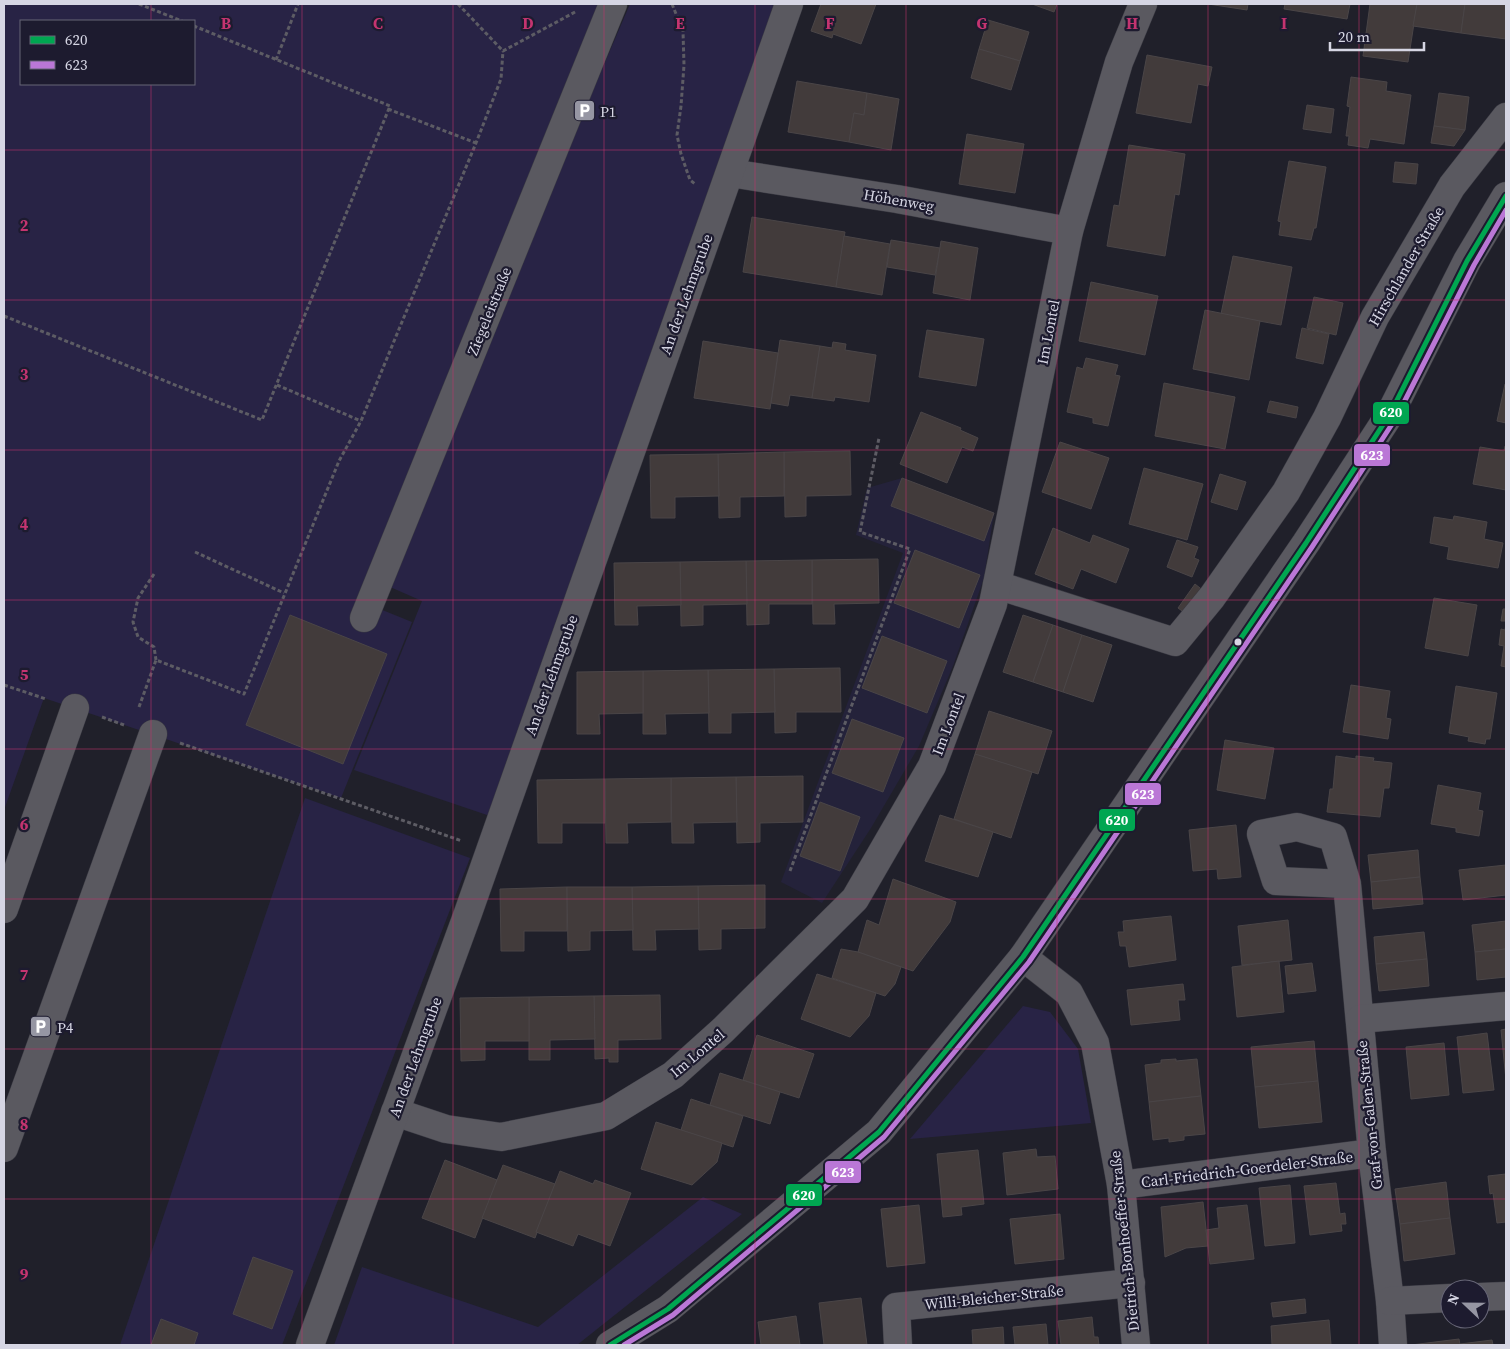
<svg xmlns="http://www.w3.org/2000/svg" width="1510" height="1349" font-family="'Source Serif 4',serif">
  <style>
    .built { fill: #24223a }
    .green { fill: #282345; fill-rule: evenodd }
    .building { fill: #423b3b; stroke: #4a4547 }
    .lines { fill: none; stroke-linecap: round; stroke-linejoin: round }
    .minor-casing { stroke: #3a3a43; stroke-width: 29 }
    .path { stroke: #5d5c64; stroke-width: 3; stroke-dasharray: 4 2.5; stroke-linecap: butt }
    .minor { stroke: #5a5960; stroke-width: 28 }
    .bus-1-casing { stroke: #1d1b2f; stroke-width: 9 }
    .bus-2-casing { stroke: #1d1b2f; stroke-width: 9 }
    .bus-1 { stroke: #00a651; stroke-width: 5 }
    .bus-2 { stroke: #ba77d6; stroke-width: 5 }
    .grid { fill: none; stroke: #c53470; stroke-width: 1; stroke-opacity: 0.55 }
    .bus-dot { fill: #d6d6e4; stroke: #1d1b2f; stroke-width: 2 }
    .labels { text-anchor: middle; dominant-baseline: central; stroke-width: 4.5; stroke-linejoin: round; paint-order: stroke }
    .poi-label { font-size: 15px; fill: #d6d6e4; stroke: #1d1b2f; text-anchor: start }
    .street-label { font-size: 15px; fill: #d6d6e4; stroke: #1d1b2f }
    .grid-label { font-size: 16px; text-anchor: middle; font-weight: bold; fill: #c53470; stroke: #1d1b2f; stroke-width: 4.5; stroke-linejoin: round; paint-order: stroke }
    .line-badge { stroke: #1d1b2f; stroke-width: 2 }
    .badge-label { font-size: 14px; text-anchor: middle; font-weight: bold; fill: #fff }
  </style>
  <rect width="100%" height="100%" fill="#20202a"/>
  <polygon class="built" points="902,478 994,513 984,578 953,666 919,746 871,828 822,903 781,882 903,553 856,535 867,488"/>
  <g class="green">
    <path d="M4 4H613L370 605 412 622 341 798 44 698 4 810ZM21 21H194V84H21Z"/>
    <polygon points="630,4 802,4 493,817 354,770 422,601 381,583"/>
    <polygon points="305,798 470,858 282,1345 120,1345"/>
    <polygon points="1023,1006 1050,1012 1078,1049 1091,1123 910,1139"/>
    <polygon points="703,1197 742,1214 577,1345 334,1345 362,1267 538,1327"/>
  </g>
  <g class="building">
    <polygon points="821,4 876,4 861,44 833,34 832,38 811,31"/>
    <polygon points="1032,4 1057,4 1054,12"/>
    <polygon points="1208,4 1248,4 1247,10"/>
    <polygon points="1285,4 1350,4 1347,19 1284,9"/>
    <polygon points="1370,4 1417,4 1408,62 1363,56"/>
    <polygon points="1417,4 1465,4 1461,33 1413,26"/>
    <polygon points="1465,4 1506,4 1506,39 1461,33"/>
    <polygon points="988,20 1029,32 1020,61 979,49"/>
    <polygon points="979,49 1020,61 1011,90 971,78"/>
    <polygon points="1147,55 1212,67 1208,86 1198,84 1191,123 1136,113"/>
    <polygon points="1351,77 1387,82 1386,91 1411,95 1404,144 1370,139 1368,148 1348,145 1349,136 1346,136 1350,107 1347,106"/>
    <polygon points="797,81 867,93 864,115 854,113 849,142 788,132"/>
    <polygon points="867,93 899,99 891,150 849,142 854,113 864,115"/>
    <polygon points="1439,93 1469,97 1465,130 1434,126"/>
    <polygon points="1307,105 1334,109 1331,133 1303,129"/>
    <polygon points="1434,126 1465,130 1454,146 1431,143"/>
    <polygon points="967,134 1024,144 1015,193 959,184"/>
    <polygon points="1129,145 1185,154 1179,195 1175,194 1165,256 1107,246 1114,205 1119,206"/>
    <polygon points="1289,161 1326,167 1316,228 1314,228 1311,240 1279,235 1281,222 1278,221"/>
    <polygon points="1395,162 1418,164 1416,184 1393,182"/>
    <polygon points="752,217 845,232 836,287 743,272"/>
    <polygon points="844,236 890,244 882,295 836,287"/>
    <polygon points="891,240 940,248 935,275 887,267"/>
    <polygon points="941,241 978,248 970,300 933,293"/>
    <polygon points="1233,256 1292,267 1281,325 1221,314"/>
    <polygon points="1091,282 1158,296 1145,355 1079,341"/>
    <polygon points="1314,297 1343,303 1336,335 1307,328"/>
    <polygon points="1205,310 1260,321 1249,380 1193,369"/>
    <polygon points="1302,328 1329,334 1323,364 1296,358"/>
    <polygon points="927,330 984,339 976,386 919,377"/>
    <polygon points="780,340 820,346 812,398 790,395 788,406 771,403"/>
    <polygon points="703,341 778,353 770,409 694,398"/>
    <polygon points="833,342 846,344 845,350 876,355 869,402 835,397 834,401 812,398 820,346 832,348"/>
    <polygon points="1086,358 1118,365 1115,375 1120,376 1108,426 1093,423 1093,418 1067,412 1077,367 1083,369"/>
    <polygon points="1164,383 1235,397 1225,449 1155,436"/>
    <polygon points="1505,384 1506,385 1506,423 1497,421"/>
    <polygon points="1270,401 1298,407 1296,418 1267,412"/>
    <polygon points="921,412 961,428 960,430 978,438 973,451 962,447 947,483 900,464"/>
    <polygon points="1060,442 1109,458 1091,509 1042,492"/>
    <polygon points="1505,446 1506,447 1506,490 1473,484 1480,447 1504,451"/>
    <polygon points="850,451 851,495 806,496 806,516 785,517 784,452"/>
    <polygon points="784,452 784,496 740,497 740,517 719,518 718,454"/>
    <polygon points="718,454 719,496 675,497 675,518 651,518 650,455"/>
    <polygon points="1144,468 1203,484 1187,540 1129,524"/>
    <polygon points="1220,474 1246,482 1237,510 1211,502"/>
    <polygon points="902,478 994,513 984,541 891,506"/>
    <polygon points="1454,516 1487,522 1484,539 1503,543 1498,568 1447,559 1449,547 1430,543 1434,517 1453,520"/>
    <polygon points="1053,528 1090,543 1093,535 1129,549 1116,583 1081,569 1073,589 1035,574"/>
    <polygon points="1177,540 1198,547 1194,558 1199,560 1192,577 1167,567"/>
    <polygon points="915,550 980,575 959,628 894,603"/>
    <polygon points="878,559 879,603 834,604 835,624 813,624 812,560"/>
    <polygon points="812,560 812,604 769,604 769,624 747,625 746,561"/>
    <polygon points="746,561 747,604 703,605 703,625 681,626 680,562"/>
    <polygon points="680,562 681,605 637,606 638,625 615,625 614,563"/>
    <polygon points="1195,584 1205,592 1189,616 1178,608"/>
    <polygon points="1434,598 1477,605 1468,656 1425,648"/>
    <polygon points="1503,609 1506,609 1506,621 1501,621"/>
    <polygon points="290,615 387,654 343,764 246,725"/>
    <polygon points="1023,615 1053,625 1033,682 1003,672"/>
    <polygon points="1506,624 1506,667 1501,666 1504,646 1499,645 1501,629 1505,630"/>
    <polygon points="1053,625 1082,635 1063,692 1033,682"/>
    <polygon points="1082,635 1112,645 1093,702 1063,692"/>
    <polygon points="882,636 947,661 927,713 862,688"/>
    <polygon points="840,668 841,712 796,712 796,732 775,733 774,669"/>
    <polygon points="774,669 775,712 731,713 731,733 709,733 708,670"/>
    <polygon points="708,670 709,713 665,714 666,734 643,734 643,671"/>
    <polygon points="643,671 643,713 599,714 600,734 577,734 577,672"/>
    <polygon points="1351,685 1390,691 1386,718 1391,719 1388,739 1343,732"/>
    <polygon points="1456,686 1497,693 1490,739 1486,739 1485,744 1468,741 1469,737 1449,733"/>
    <polygon points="989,711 1052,731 1038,774 975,754"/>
    <polygon points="852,719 904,738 883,792 832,773"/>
    <polygon points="1225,740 1274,748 1265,799 1217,790"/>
    <polygon points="975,754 1032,772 1011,838 954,819"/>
    <polygon points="1336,756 1356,759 1356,756 1374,758 1373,761 1392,763 1389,788 1384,788 1380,817 1327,812 1330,789 1333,789"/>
    <polygon points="803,776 803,822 760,823 760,842 737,843 736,777"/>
    <polygon points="736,777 737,822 693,823 694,843 672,843 671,778"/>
    <polygon points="671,778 671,822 627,823 628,843 606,843 605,779"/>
    <polygon points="605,779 605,823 562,823 562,843 538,843 537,780"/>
    <polygon points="1438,785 1481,793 1478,810 1483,811 1479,836 1456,832 1456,828 1431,824"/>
    <polygon points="820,802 860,817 840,871 800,856"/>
    <polygon points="940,815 993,832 978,877 925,861"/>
    <polygon points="1236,825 1241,877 1218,879 1217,869 1193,871 1189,830"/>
    <polygon points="1418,850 1420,877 1371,882 1368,855"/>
    <polygon points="1506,865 1506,895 1463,900 1459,870"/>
    <polygon points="1420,877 1423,904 1373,909 1371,882"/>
    <polygon points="893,879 956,902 950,922 913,971 858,952 867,920 879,925"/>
    <polygon points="765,885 765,928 721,929 721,949 699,950 698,886"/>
    <polygon points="698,886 699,929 655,930 656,950 633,950 632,887"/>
    <polygon points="567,887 567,931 524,931 524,951 501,951 500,889"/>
    <polygon points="567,887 632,887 633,930 590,931 590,950 568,951"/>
    <polygon points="1171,916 1176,960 1129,967 1126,946 1120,946 1118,932 1124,932 1123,921"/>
    <polygon points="1288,920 1292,960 1242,965 1238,926"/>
    <polygon points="1506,921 1506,949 1475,952 1472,925"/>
    <polygon points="1424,932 1427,959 1376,964 1374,937"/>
    <polygon points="841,949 858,952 901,967 895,984 885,996 832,978"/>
    <polygon points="1506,949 1506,977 1477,980 1475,952"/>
    <polygon points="1427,959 1429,986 1379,991 1376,964"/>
    <polygon points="1279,961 1284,1012 1237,1017 1232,967"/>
    <polygon points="1312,963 1316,991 1288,994 1285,966"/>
    <polygon points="817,974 876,993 869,1016 850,1037 801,1019"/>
    <polygon points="1183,984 1185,1000 1178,1000 1180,1020 1131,1025 1127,990"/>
    <polygon points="660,995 661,1039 618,1040 618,1062 609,1062 609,1058 595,1059 594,996"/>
    <polygon points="594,996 595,1039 550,1040 550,1060 529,1060 529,997"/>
    <polygon points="529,997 529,1041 485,1041 485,1060 461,1061 460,998"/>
    <polygon points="1506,1029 1506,1080 1501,1030"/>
    <polygon points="1487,1033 1494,1090 1463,1093 1457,1037"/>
    <polygon points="757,1035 814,1054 799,1098 743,1080"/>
    <polygon points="1314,1041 1318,1081 1255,1087 1251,1047"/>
    <polygon points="1444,1043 1449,1095 1411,1099 1406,1047"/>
    <polygon points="1176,1059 1176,1061 1197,1059 1201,1096 1149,1102 1145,1065 1161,1063 1161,1060"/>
    <polygon points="720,1073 780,1092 770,1124 710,1105"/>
    <polygon points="1318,1081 1322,1122 1259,1128 1255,1087"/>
    <polygon points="1201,1096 1205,1134 1184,1136 1184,1140 1169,1142 1169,1138 1153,1140 1149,1102"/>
    <polygon points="691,1099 743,1116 733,1147 681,1130"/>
    <polygon points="656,1122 722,1143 717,1162 692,1185 641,1169"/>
    <polygon points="1036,1149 1037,1157 1055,1156 1058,1189 1007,1195 1003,1153"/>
    <polygon points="978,1150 984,1204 961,1207 962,1215 943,1217 937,1154"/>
    <polygon points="445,1160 497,1180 475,1238 422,1218"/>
    <polygon points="503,1165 555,1184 535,1238 482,1218"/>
    <polygon points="560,1171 593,1184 595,1180 631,1193 610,1246 578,1234 573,1246 536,1232"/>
    <polygon points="1506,1174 1506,1222 1497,1223 1493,1193 1490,1194 1488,1176"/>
    <polygon points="1446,1182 1450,1218 1400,1224 1395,1189"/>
    <polygon points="1336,1183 1340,1214 1345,1213 1346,1224 1341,1224 1342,1231 1310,1235 1304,1186"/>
    <polygon points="1290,1185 1295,1243 1265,1246 1259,1188"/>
    <polygon points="1203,1202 1208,1246 1186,1248 1165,1257 1161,1207"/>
    <polygon points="919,1205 925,1263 887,1267 881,1209"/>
    <polygon points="1247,1205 1254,1259 1210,1264 1206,1230 1219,1228 1217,1208"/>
    <polygon points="1060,1214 1064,1259 1015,1264 1010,1219"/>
    <polygon points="1450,1218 1455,1254 1404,1261 1400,1224"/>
    <polygon points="253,1257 293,1271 272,1329 233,1314"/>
    <polygon points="861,1298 867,1345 824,1345 819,1303"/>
    <polygon points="1305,1299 1306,1313 1273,1317 1271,1303"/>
    <polygon points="796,1316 800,1345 761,1345 758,1322"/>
    <polygon points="1092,1317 1094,1337 1098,1337 1099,1345 1061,1345 1058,1321"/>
    <polygon points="161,1319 198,1333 194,1345 151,1345"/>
    <polygon points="1329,1320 1331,1345 1272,1345 1271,1326"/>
    <polygon points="1046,1324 1048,1345 1015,1345 1013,1327"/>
    <polygon points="1003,1327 1004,1345 973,1345 972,1330"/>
    <polygon points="1459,1339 1460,1345 1411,1345"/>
    <polygon points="1492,1340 1493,1345 1460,1345 1460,1344"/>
  </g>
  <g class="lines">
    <defs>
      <g id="minor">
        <polyline points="730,173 897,199 1069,231"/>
        <polyline points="997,585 1175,642 1212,597 1286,492 1327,418 1375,317 1452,186 1506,117"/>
        <polyline points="364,618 613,4"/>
        <polyline points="1347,884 1276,881 1261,834 1297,827 1333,837 1347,884 1372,1153 1390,1301 1393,1345"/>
        <polyline points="4,909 75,708"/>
        <polyline points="1023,957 1069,993 1095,1043 1121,1185 1136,1345"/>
        <polyline points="1360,1019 1506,1006"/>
        <polyline points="395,1112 446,1129 501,1137 606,1116 673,1075 723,1030 855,899 932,766 993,604 1069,231 1119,62 1143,4"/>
        <polyline points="4,1148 153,734"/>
        <polyline points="1121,1185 1372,1153"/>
        <polyline points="1480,1297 1506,1296"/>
        <polyline points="1390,1301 1450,1298"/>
        <polyline points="310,1345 468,913 789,4"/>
        <polyline points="610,1345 668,1309 879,1132 1023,957 1306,543 1390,414 1467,261 1506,196"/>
        <polyline points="898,1345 896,1307 1131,1283"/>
      </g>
    </defs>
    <use href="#minor" class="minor-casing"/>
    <g class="path">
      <polyline points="139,4 182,21"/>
      <polyline points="458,4 503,51 577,11"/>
      <polyline points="672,4 683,31 684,65 681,106 677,135 681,154 690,180 695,184"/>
      <polyline points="276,60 298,4"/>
      <polyline points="388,109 476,143"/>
      <polyline points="4,316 262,420 390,106 194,26"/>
      <polyline points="277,385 361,421"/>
      <polyline points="195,552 284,593"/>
      <polyline points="154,574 138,598 133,622 138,637 154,647 156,660"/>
      <polyline points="4,685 46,699"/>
      <polyline points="139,707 156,660 244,694 339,461 361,421 476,143 501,79 503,51"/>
      <polyline points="102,717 124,725"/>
      <polyline points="180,743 462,841"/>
      <polyline points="790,871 910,549 860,532 879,438"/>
    </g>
    <use href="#minor" class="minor"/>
    <defs>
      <polyline id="bus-1" points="610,1345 668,1309 879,1132 1023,957 1306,543 1390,414 1467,261 1506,196"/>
      <polyline id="bus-2" points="624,1345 673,1315 884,1137 1029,962 1312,547 1396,418 1474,265 1506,210"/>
    </defs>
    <use href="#bus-1" class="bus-1-casing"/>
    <use href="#bus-2" class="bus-2-casing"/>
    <use href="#bus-1" class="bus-1"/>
    <use href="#bus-2" class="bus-2"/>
  </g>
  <path class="grid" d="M151 4V21M302 4V1345M453 4V1345M604 4V1345M755 4V1345M906 4V1345M1057 4V1345M1208 4V1345M1359 4V1345M151 84V1345M4 150H1506M4 300H1506M4 450H1506M4 600H1506M4 749H1506M4 899H1506M4 1049H1506M4 1199H1506"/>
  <defs>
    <symbol id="parking-square" viewBox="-11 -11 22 22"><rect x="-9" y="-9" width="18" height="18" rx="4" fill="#9696a3" stroke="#1d1b2f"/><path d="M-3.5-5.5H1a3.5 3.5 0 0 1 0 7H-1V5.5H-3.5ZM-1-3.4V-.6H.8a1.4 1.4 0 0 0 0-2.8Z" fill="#fff"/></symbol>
  </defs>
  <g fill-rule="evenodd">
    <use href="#parking-square" x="572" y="98" width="25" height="25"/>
    <use href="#parking-square" x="28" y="1014" width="25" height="25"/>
  </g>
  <circle class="bus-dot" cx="1238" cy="642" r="4.5"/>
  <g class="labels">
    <g class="poi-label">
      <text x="600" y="111">P1</text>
      <text x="57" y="1027">P4</text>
    </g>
    <g class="street-label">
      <text transform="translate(899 200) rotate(10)">Höhenweg</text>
      <text transform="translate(1406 266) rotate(-60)">Hirschlander Straße</text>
      <text transform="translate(686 294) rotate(-70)">An der Lehmgrube</text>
      <text transform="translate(489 311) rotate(-68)">Ziegeleistraße</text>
      <text transform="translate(1048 332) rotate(-79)">Im Lontel</text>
      <text transform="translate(551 675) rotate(-70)">An der Lehmgrube</text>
      <text transform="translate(948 724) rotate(-69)">Im Lontel</text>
      <text transform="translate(697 1053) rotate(-40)">Im Lontel</text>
      <text transform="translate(415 1057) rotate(-70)">An der Lehmgrube</text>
      <text transform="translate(1369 1115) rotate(-96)">Graf-von-Galen-Straße</text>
      <text transform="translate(1247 1169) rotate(-7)">Carl-Friedrich-Goerdeler-Straße</text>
      <text transform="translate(1124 1241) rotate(-96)">Dietrich-Bonhoeffer-Straße</text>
      <text transform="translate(994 1297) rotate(-6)">Willi-Bleicher-Straße</text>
    </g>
  </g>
  <g class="grid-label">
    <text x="226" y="29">B</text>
    <text x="378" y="29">C</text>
    <text x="528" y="29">D</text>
    <text x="680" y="29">E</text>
    <text x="830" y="29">F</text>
    <text x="982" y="29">G</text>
    <text x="1132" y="29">H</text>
    <text x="1284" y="29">I</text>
    <text x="24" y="231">2</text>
    <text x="24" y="380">3</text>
    <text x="24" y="530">4</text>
    <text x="24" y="680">5</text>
    <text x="24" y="830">6</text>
    <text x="24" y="980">7</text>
    <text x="24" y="1130">8</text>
    <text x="24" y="1280">9</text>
  </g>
  <g class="line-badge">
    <rect x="1372" y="401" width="38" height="24" rx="5" fill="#00a651"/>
    <rect x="1353" y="443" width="38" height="24" rx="5" fill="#ba77d6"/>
    <rect x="1124" y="782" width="38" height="24" rx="5" fill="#ba77d6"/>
    <rect x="1098" y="808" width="38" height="24" rx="5" fill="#00a651"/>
    <rect x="824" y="1160" width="38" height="24" rx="5" fill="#ba77d6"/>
    <rect x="785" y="1183" width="38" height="24" rx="5" fill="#00a651"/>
  </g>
  <g class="badge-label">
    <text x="1391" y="417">620</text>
    <text x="1372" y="460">623</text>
    <text x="1143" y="799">623</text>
    <text x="1117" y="825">620</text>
    <text x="843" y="1177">623</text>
    <text x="804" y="1200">620</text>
  </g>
  <rect width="1510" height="1349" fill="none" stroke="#d6d6e4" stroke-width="10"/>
  <rect x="20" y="20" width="175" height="65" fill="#1d1b2f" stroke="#676677"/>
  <rect x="30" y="36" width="25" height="8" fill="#00a651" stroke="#676677"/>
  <text x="65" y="45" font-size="15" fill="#d6d6e4">620</text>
  <rect x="30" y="61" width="25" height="8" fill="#ba77d6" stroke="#676677"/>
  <text x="65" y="70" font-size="15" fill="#d6d6e4">623</text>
  <g transform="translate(1465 1304) rotate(292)"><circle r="24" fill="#1d1b2f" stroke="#676677"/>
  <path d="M0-4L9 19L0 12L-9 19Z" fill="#9696a3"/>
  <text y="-8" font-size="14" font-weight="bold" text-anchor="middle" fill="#d6d6e4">N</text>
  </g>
  <path d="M1330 42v8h94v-8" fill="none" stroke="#d6d6e4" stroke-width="2.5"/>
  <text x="1338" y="42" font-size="15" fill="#d6d6e4" stroke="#1d1b2f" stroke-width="4" paint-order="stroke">20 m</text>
</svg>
